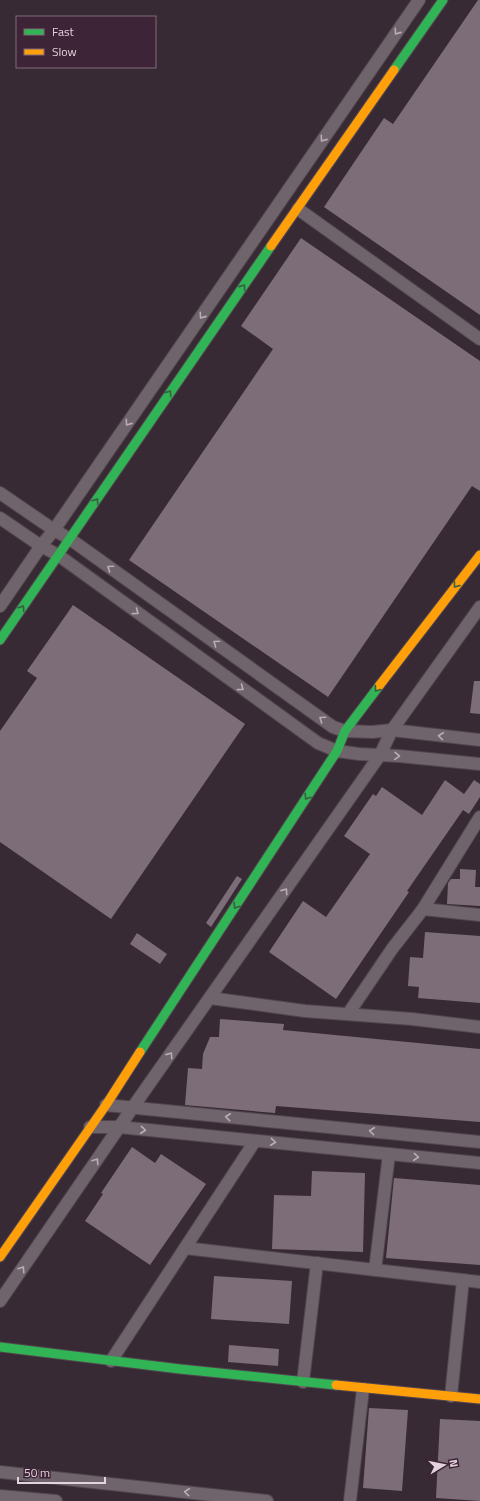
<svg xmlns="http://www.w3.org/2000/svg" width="480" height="1501" font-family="'Titillium Web',sans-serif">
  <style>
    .building { fill: #7d6d79 }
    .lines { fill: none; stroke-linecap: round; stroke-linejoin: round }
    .street-casing { stroke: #52464e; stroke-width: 14 }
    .fast-casing { stroke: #52464e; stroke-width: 11 }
    .slow-casing { stroke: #52464e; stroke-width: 11 }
    .street { stroke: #6f646b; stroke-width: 12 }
    .fast { stroke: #30b455; stroke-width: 9 }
    .slow { stroke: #ff9f0a; stroke-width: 9 }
    .oneway { stroke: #bbacb6 }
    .oneway2 { stroke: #385e43 }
  </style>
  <rect width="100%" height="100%" fill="#382a34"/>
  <g class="building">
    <polygon points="478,0 480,0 480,315 324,207 384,118 393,124"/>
    <polygon points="301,238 480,361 480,491 472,486 328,697 129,560 273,349 241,326"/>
    <polygon points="73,605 245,724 111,919 0,842 0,731 37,678 27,671"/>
    <polygon points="474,681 480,681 480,714 470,713"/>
    <polygon points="445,780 464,794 474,780 480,784 480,797 469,814 463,810 407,891 409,892 336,999 269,952 303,901 326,917 370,854 344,836 373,794 376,796 382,787 422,815"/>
    <polygon points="460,869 476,870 475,887 480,887 480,906 447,904 448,883 451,879 460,879"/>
    <polygon points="237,876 242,879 211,927 206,923"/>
    <polygon points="425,932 480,936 480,1003 418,998 419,987 408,986 410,957 423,958"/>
    <polygon points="137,933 167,954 160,964 130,944"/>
    <polygon points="220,1019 284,1024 283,1030 480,1049 480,1122 276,1106 275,1113 185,1105 188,1068 202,1069 203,1054 210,1037 219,1037"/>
    <polygon points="132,1147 155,1163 161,1154 206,1184 150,1265 85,1221 103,1194 101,1193"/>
    <polygon points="312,1171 365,1173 363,1252 272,1249 274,1195 311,1196"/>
    <polygon points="394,1178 480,1185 480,1265 386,1258"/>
    <polygon points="214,1276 292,1281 289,1324 211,1319"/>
    <polygon points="229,1345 279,1349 278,1366 228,1362"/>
    <polygon points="369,1408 408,1410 402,1491 363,1488"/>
    <polygon points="440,1419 480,1421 480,1501 436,1498"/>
  </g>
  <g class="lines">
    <defs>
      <g id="street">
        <polyline points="298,209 480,339"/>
        <polyline points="0,493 54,530 70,539 333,727 345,731 372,732 392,730 480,740"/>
        <polyline points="0,518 41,546 58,555 318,743 337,751 359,754 399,756 480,764"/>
        <polyline points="0,606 41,546 54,530 419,0"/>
        <polyline points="423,909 480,915"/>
        <polyline points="210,998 305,1011 412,1019 480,1027"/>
        <polyline points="348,1014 392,949 423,909 480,817"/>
        <polyline points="106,1105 480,1142"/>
        <polyline points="90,1127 119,1127 480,1163"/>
        <polyline points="185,1248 480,1282"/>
        <polyline points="375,1270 389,1154"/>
        <polyline points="0,1301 133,1107 380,755 392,730 480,607"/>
        <polyline points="111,1361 255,1141"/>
        <polyline points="303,1382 317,1263"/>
        <polyline points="451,1396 463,1280"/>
        <polyline points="0,1472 267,1501"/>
        <polyline points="0,1496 56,1501"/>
        <polyline points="350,1501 363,1389"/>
      </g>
      <g id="fast">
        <polyline points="394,70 443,0"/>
        <polyline points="0,640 271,246"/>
        <polyline points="140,1052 337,751 345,731 379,686"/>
        <polyline points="0,1347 180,1369 336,1385"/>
      </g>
      <g id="slow">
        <polyline points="271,246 394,70"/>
        <polyline points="379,686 480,555"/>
        <polyline points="0,1257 106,1105 140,1052"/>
        <polyline points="336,1385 480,1399"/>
      </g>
    </defs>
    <use href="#street" class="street-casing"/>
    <use href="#fast" class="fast-casing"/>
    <use href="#slow" class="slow-casing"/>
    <use href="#street" class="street"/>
    <use href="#fast" class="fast"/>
    <use href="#slow" class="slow"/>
  </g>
  <defs><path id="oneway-chevron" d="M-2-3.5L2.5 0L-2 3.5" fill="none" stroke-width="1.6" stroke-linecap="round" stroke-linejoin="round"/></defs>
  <g class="oneway">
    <use href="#oneway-chevron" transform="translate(397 32) rotate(125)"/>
    <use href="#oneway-chevron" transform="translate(323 139) rotate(125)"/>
    <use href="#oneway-chevron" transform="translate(202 316) rotate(125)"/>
    <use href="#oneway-chevron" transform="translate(128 423) rotate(125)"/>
    <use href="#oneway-chevron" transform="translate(110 568) rotate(-145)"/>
    <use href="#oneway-chevron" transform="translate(136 612) rotate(36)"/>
    <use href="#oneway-chevron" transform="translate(216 643) rotate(-145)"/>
    <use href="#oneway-chevron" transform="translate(241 688) rotate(36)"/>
    <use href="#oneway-chevron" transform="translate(322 719) rotate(-145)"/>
    <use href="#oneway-chevron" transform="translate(441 736) rotate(-173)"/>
    <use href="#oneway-chevron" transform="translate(397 756) rotate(3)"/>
    <use href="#oneway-chevron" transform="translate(285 891) rotate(-55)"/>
    <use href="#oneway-chevron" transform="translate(170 1055) rotate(-55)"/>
    <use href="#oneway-chevron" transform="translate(228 1117) rotate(-174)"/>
    <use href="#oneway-chevron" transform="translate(143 1130) rotate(6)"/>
    <use href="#oneway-chevron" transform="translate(372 1131) rotate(-174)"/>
    <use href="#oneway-chevron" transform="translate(273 1142) rotate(6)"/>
    <use href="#oneway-chevron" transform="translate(416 1157) rotate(6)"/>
    <use href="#oneway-chevron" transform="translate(96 1161) rotate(-56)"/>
    <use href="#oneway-chevron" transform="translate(22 1269) rotate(-56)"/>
    <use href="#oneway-chevron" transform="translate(187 1492) rotate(-174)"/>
  </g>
  <g class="oneway2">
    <use href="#oneway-chevron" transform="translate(243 287) rotate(-55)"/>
    <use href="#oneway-chevron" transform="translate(169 393) rotate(-55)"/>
    <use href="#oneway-chevron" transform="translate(96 501) rotate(-56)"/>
    <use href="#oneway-chevron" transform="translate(456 585) rotate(127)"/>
    <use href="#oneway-chevron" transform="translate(22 608) rotate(-56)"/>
    <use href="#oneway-chevron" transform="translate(377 689) rotate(127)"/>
    <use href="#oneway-chevron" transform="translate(307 797) rotate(123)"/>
    <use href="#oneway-chevron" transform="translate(236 906) rotate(123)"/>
  </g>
  <rect x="16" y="16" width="140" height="52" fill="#3e2437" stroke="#806a7a"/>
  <rect x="24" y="29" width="20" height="6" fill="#30b455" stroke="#806a7a"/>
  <text x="52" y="36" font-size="12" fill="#e4d3de">Fast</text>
  <rect x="24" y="49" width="20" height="6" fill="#ff9f0a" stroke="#806a7a"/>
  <text x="52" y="56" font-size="12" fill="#e4d3de">Slow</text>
  <g transform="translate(444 1465) rotate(80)" stroke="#3e2437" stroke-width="3" paint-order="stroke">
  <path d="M0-3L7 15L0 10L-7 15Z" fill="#e4d3de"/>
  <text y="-6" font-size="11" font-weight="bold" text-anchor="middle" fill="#e4d3de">N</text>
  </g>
  <path d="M18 1477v6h87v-6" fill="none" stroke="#e4d3de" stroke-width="2"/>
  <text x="24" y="1477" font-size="12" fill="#e4d3de" stroke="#3e2437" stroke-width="3" paint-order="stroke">50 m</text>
</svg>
